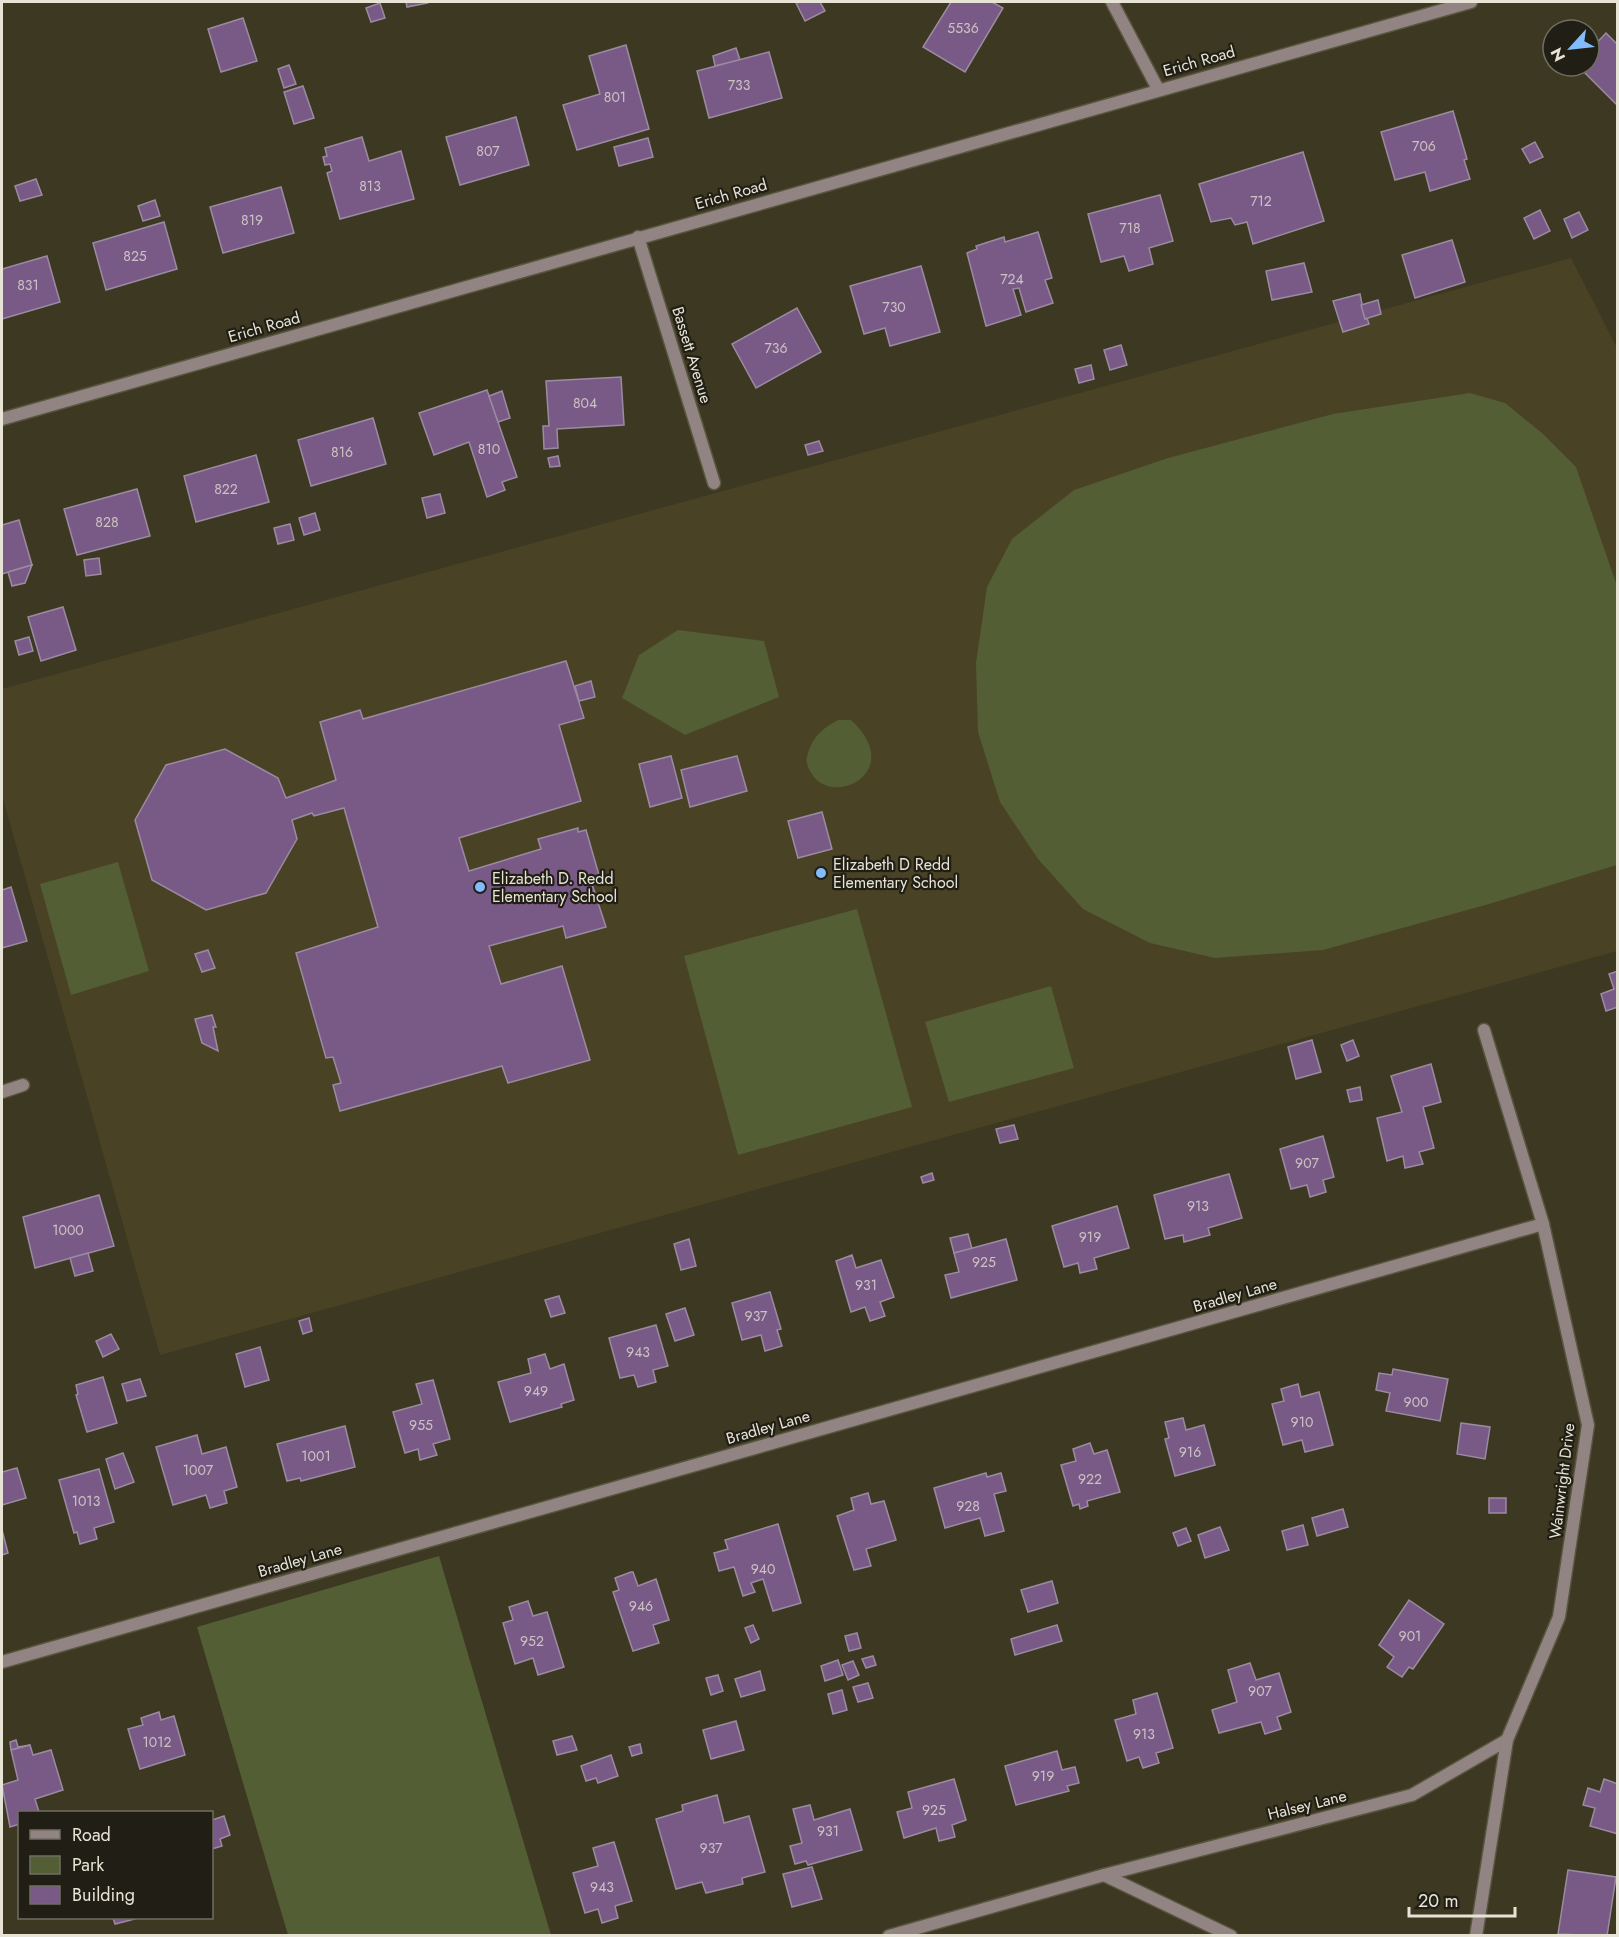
<svg xmlns="http://www.w3.org/2000/svg" width="1619" height="1937" font-family="Jost,sans-serif">
  <style>
    .built { fill: #494224 }
    .green { fill: #535e35 }
    .building { fill: #795a87; stroke: #9a8ba1; stroke-width: 1.5 }
    .lines { fill: none; stroke-linecap: round; stroke-linejoin: round }
    .minor-casing { stroke: #58543e; stroke-width: 15 }
    .minor { stroke: #918482; stroke-width: 12 }
    .poi-dot { fill: #83bcfb; stroke: #211f15; stroke-width: 2 }
    .labels { text-anchor: middle; dominant-baseline: central; stroke-width: 4.5; stroke-linejoin: round; paint-order: stroke }
    .number-label { font-size: 14px; fill: #ccc2c2 }
    .street-label { font-size: 16px; fill: #e7e4d6; stroke: #211f15 }
    .poi-label { font-size: 16px; fill: #e7e4d6; stroke: #211f15; text-anchor: start }
  </style>
  <rect width="100%" height="100%" fill="#3d3821"/>
  <polygon class="built" points="1571,258 1617,348 1617,951 160,1355 2,795 2,689"/>
  <g class="green">
    <polygon points="1470,393 1505,403 1542,433 1576,467 1617,586 1617,865 1489,904 1323,950 1215,958 1150,943 1083,909 1038,859 1000,802 978,732 976,663 987,587 1012,539 1074,490 1168,458 1333,414"/>
    <polygon points="678,630 764,641 779,697 685,735 622,698 639,655"/>
    <path d="M838 720H851C907 772 832 808 812 774 807 767 805 761 808 753 813 736 823 728 838 720Z"/>
    <polygon points="118,862 149,971 71,995 40,884"/>
    <polygon points="857,909 912,1107 738,1155 684,956"/>
    <polygon points="1051,986 1074,1068 949,1102 925,1022"/>
    <polygon points="439,1556 551,1935 288,1935 197,1627"/>
  </g>
  <g class="building">
    <polygon points="406,2 428,2 428,3 407,7"/>
    <polygon points="800,2 820,2 825,11 805,21 796,3"/>
    <polygon points="951,2 992,2 1003,8 965,72 923,47"/>
    <polygon points="380,3 385,18 371,22 366,8"/>
    <polygon points="243,18 257,61 221,72 208,29"/>
    <polygon points="1606,33 1618,45 1618,106 1578,66 1589,66 1589,51"/>
    <polygon points="626,45 649,129 577,150 563,105 600,94 589,56"/>
    <polygon points="736,48 740,60 715,66 713,56"/>
    <polygon points="769,52 782,98 709,118 697,71"/>
    <polygon points="289,65 296,84 284,88 278,69"/>
    <polygon points="303,86 314,118 294,124 284,92"/>
    <polygon points="1453,111 1467,159 1464,160 1470,179 1430,191 1425,172 1395,180 1381,132"/>
    <polygon points="516,117 529,165 460,185 446,137"/>
    <polygon points="362,137 369,161 401,151 414,199 340,219 327,173 332,171 330,164 325,165 323,157 327,156 325,148"/>
    <polygon points="648,138 653,157 619,166 614,147"/>
    <polygon points="1535,142 1543,157 1530,163 1522,149"/>
    <polygon points="1303,152 1324,221 1253,244 1247,222 1235,225 1231,218 1211,222 1199,184"/>
    <polygon points="36,179 42,195 20,201 15,186"/>
    <polygon points="281,187 294,233 223,253 210,207"/>
    <polygon points="1160,195 1173,241 1149,248 1153,264 1129,271 1124,256 1101,262 1088,214"/>
    <polygon points="155,200 160,216 143,221 138,206"/>
    <polygon points="1540,210 1550,231 1534,239 1524,218"/>
    <polygon points="1579,212 1588,230 1572,238 1564,219"/>
    <polygon points="164,222 177,269 106,290 93,243"/>
    <polygon points="1038,232 1052,278 1045,280 1053,303 1026,312 1019,288 1013,289 1021,315 986,326 967,253 977,249 976,246 1004,237 1005,242"/>
    <polygon points="1452,240 1465,282 1415,298 1402,255"/>
    <polygon points="47,256 60,302 2,319 2,269"/>
    <polygon points="1304,263 1312,292 1272,300 1266,271"/>
    <polygon points="921,266 940,332 890,346 885,328 864,334 850,286"/>
    <polygon points="1360,294 1365,319 1367,318 1369,324 1343,332 1333,301"/>
    <polygon points="1378,300 1381,314 1365,319 1361,305"/>
    <polygon points="797,308 821,352 756,388 732,344"/>
    <polygon points="1121,345 1127,365 1110,370 1104,350"/>
    <polygon points="1091,365 1094,379 1079,383 1075,369"/>
    <polygon points="621,377 624,425 557,429 558,448 544,449 543,426 549,426 546,381"/>
    <polygon points="487,390 517,477 502,482 505,490 487,497 469,442 434,455 419,413"/>
    <polygon points="502,391 510,418 498,422 489,396"/>
    <polygon points="373,418 386,464 311,486 298,440"/>
    <polygon points="819,441 823,451 808,455 805,445"/>
    <polygon points="256,455 269,502 196,522 184,476"/>
    <polygon points="558,456 560,466 550,467 548,458"/>
    <polygon points="137,489 150,536 77,555 64,509"/>
    <polygon points="440,494 445,513 427,518 422,498"/>
    <polygon points="315,513 320,530 304,535 299,518"/>
    <polygon points="19,520 32,565 2,574 2,525"/>
    <polygon points="290,524 294,540 278,544 274,528"/>
    <polygon points="99,558 101,574 86,576 84,560"/>
    <polygon points="32,565 25,583 12,586 8,572"/>
    <polygon points="63,607 76,650 41,661 28,617"/>
    <polygon points="29,637 33,651 19,655 15,641"/>
    <polygon points="566,661 584,718 559,725 581,801 459,838 469,871 541,849 538,839 578,828 578,832 586,830 599,875 590,878 606,927 566,938 563,926 489,946 501,984 562,966 590,1060 508,1083 502,1066 340,1111 333,1085 341,1083 333,1057 326,1058 296,953 378,927 344,808 314,816 312,813 292,820 297,839 266,893 206,910 152,880 135,820 166,765 225,749 278,778 286,798 336,780 320,722 360,710 363,719"/>
    <polygon points="591,681 595,697 579,701 575,686"/>
    <polygon points="671,756 682,798 650,807 639,764"/>
    <polygon points="737,756 747,791 690,807 681,770"/>
    <polygon points="822,812 832,849 798,858 788,821"/>
    <polygon points="11,887 27,941 2,948 2,890"/>
    <polygon points="208,950 215,968 202,972 195,954"/>
    <polygon points="1618,971 1618,1007 1606,1011 1601,994 1614,989 1609,974"/>
    <polygon points="212,1015 216,1027 213,1027 218,1051 202,1043 195,1019"/>
    <polygon points="1312,1040 1321,1072 1296,1079 1288,1047"/>
    <polygon points="1353,1040 1359,1056 1347,1061 1341,1045"/>
    <polygon points="1431,1064 1441,1102 1423,1107 1434,1148 1419,1152 1423,1164 1405,1168 1403,1156 1387,1161 1377,1118 1402,1112 1391,1076"/>
    <polygon points="1360,1087 1362,1100 1350,1102 1347,1090"/>
    <polygon points="1014,1125 1018,1139 1000,1143 996,1129"/>
    <polygon points="1323,1136 1334,1177 1323,1180 1326,1192 1310,1197 1307,1185 1291,1189 1280,1149"/>
    <polygon points="932,1173 934,1180 923,1183 921,1177"/>
    <polygon points="1229,1174 1242,1218 1208,1228 1210,1235 1184,1242 1183,1235 1165,1239 1154,1195"/>
    <polygon points="99,1195 114,1246 35,1268 23,1217"/>
    <polygon points="1117,1206 1129,1248 1094,1258 1097,1269 1080,1273 1078,1263 1064,1267 1052,1226"/>
    <polygon points="968,1234 972,1249 954,1253 950,1238"/>
    <polygon points="689,1239 696,1266 681,1270 674,1244"/>
    <polygon points="1006,1239 1017,1280 951,1298 945,1275 959,1272 954,1253"/>
    <polygon points="88,1253 93,1271 75,1276 70,1258"/>
    <polygon points="852,1255 856,1268 881,1260 894,1297 880,1302 885,1316 870,1321 865,1307 851,1312 836,1261"/>
    <polygon points="770,1292 781,1329 777,1330 782,1346 765,1351 761,1335 742,1340 732,1303"/>
    <polygon points="559,1296 565,1313 551,1317 545,1300"/>
    <polygon points="685,1308 694,1335 675,1341 666,1314"/>
    <polygon points="309,1318 312,1331 303,1334 299,1321"/>
    <polygon points="656,1325 668,1366 653,1370 656,1382 638,1387 634,1375 620,1378 609,1338"/>
    <polygon points="111,1334 119,1349 103,1357 96,1341"/>
    <polygon points="260,1347 269,1380 245,1387 236,1354"/>
    <polygon points="545,1354 550,1369 564,1364 574,1400 561,1404 562,1407 510,1422 498,1382 531,1373 528,1359"/>
    <polygon points="1393,1369 1448,1379 1440,1421 1386,1411 1390,1393 1376,1390 1379,1373 1392,1375"/>
    <polygon points="103,1377 117,1423 87,1432 76,1395 78,1394 76,1385"/>
    <polygon points="140,1379 146,1396 127,1401 122,1384"/>
    <polygon points="433,1380 450,1439 433,1444 437,1455 420,1460 418,1449 405,1453 393,1412 422,1404 416,1384"/>
    <polygon points="1298,1384 1301,1397 1319,1392 1333,1445 1305,1452 1302,1440 1283,1445 1272,1404 1284,1401 1281,1389"/>
    <polygon points="1183,1418 1186,1430 1204,1425 1215,1465 1175,1476 1165,1439 1169,1438 1165,1422"/>
    <polygon points="1461,1423 1490,1427 1485,1459 1457,1454"/>
    <polygon points="345,1426 355,1467 301,1481 300,1478 287,1481 277,1444"/>
    <polygon points="197,1435 202,1454 226,1447 237,1487 224,1491 227,1503 210,1508 206,1495 173,1505 156,1447"/>
    <polygon points="1090,1443 1094,1454 1107,1450 1120,1492 1087,1501 1088,1506 1080,1509 1079,1504 1073,1506 1061,1465 1076,1461 1073,1449"/>
    <polygon points="123,1453 134,1482 115,1489 106,1459"/>
    <polygon points="17,1468 26,1498 2,1505 2,1472"/>
    <polygon points="99,1469 114,1522 94,1528 97,1539 80,1544 77,1532 74,1533 59,1480"/>
    <polygon points="986,1473 987,1477 1001,1473 1006,1491 994,1494 1004,1531 985,1536 980,1518 945,1528 934,1488"/>
    <polygon points="868,1493 871,1504 884,1501 896,1540 866,1549 871,1566 854,1570 837,1516 854,1510 851,1498"/>
    <rect x="1489" y="1498" width="17" height="15"/>
    <polygon points="1343,1509 1348,1527 1317,1536 1312,1518"/>
    <polygon points="778,1524 801,1603 773,1611 763,1579 751,1583 755,1592 743,1596 734,1567 719,1571 714,1553 728,1549 725,1540"/>
    <polygon points="1303,1525 1308,1545 1287,1550 1282,1531"/>
    <polygon points="1220,1527 1229,1550 1205,1558 1198,1535"/>
    <polygon points="1186,1528 1191,1541 1178,1546 1173,1533"/>
    <polygon points="2,1530 8,1553 2,1555"/>
    <polygon points="631,1572 633,1572 638,1586 656,1579 669,1620 653,1625 659,1643 633,1651 613,1592 619,1590 615,1578"/>
    <polygon points="1052,1581 1058,1603 1028,1612 1021,1590"/>
    <polygon points="1409,1600 1444,1624 1413,1669 1409,1667 1402,1677 1387,1667 1394,1657 1379,1645"/>
    <polygon points="528,1601 533,1616 547,1612 564,1667 538,1675 533,1658 515,1664 503,1623 513,1620 509,1607"/>
    <polygon points="753,1625 759,1639 751,1643 745,1628"/>
    <polygon points="1057,1625 1062,1641 1015,1655 1011,1639"/>
    <polygon points="857,1633 861,1648 849,1651 845,1636"/>
    <polygon points="873,1656 876,1665 866,1668 862,1659"/>
    <polygon points="838,1660 843,1675 825,1681 821,1666"/>
    <polygon points="853,1661 859,1675 848,1680 842,1665"/>
    <polygon points="1250,1663 1256,1680 1279,1673 1291,1712 1277,1717 1281,1729 1265,1734 1261,1722 1219,1733 1212,1710 1237,1702 1228,1670"/>
    <polygon points="760,1671 765,1690 741,1697 735,1679"/>
    <polygon points="718,1675 723,1691 711,1695 706,1678"/>
    <polygon points="868,1683 873,1698 858,1702 853,1687"/>
    <polygon points="842,1690 847,1710 833,1714 828,1694"/>
    <polygon points="1157,1693 1173,1748 1156,1753 1159,1763 1143,1768 1139,1757 1127,1761 1115,1720 1136,1714 1133,1700"/>
    <polygon points="159,1712 161,1720 174,1716 185,1755 140,1769 128,1729 143,1725 141,1718"/>
    <polygon points="736,1721 744,1750 711,1759 703,1730"/>
    <polygon points="572,1736 577,1750 557,1755 553,1741"/>
    <polygon points="16,1740 18,1747 30,1745 11,1750 10,1742"/>
    <polygon points="640,1744 642,1753 632,1756 629,1747"/>
    <polygon points="30,1745 33,1755 51,1750 63,1790 35,1799 39,1812 20,1812 20,1824 10,1827 2,1785 18,1780 11,1750"/>
    <polygon points="1057,1751 1062,1770 1075,1767 1079,1783 1067,1786 1069,1791 1016,1805 1005,1766"/>
    <polygon points="611,1755 618,1776 598,1783 596,1778 586,1781 581,1766"/>
    <polygon points="954,1779 966,1820 952,1825 955,1837 939,1841 936,1828 904,1838 897,1812 912,1808 908,1792"/>
    <polygon points="1604,1779 1618,1784 1618,1834 1590,1826 1595,1808 1583,1805 1588,1788 1600,1792"/>
    <polygon points="717,1795 724,1823 749,1816 765,1872 742,1878 743,1884 706,1893 702,1882 676,1889 656,1819 683,1811 682,1805"/>
    <polygon points="810,1805 814,1820 850,1809 862,1850 808,1865 806,1861 795,1864 790,1846 802,1843 793,1809"/>
    <polygon points="224,1816 230,1835 220,1839 222,1846 212,1849 212,1820"/>
    <polygon points="614,1842 632,1901 615,1906 618,1918 602,1923 598,1909 585,1913 573,1873 598,1866 593,1848"/>
    <polygon points="812,1867 822,1899 792,1907 783,1874"/>
    <polygon points="1568,1870 1616,1877 1607,1936 1558,1934"/>
    <polygon points="113,1918 135,1918 135,1919 115,1924"/>
  </g>
  <g class="lines">
    <defs>
      <g id="minor">
        <polyline points="1112,2 1158,89"/>
        <polyline points="638,237 714,483"/>
        <polyline points="2,419 1471,2"/>
        <polyline points="2,1092 23,1085"/>
        <polyline points="2,1662 1543,1224"/>
        <polyline points="1104,1875 1412,1795 1507,1740"/>
        <polyline points="889,1936 1104,1875 1231,1936"/>
        <polyline points="1476,1936 1507,1740 1559,1617 1588,1425 1543,1224 1484,1030"/>
      </g>
    </defs>
    <use href="#minor" class="minor-casing"/>
    <use href="#minor" class="minor"/>
  </g>
  <g class="poi-dot">
    <circle cx="821" cy="873" r="6"/>
    <circle cx="480" cy="887" r="6"/>
  </g>
  <g class="labels">
    <g class="number-label">
      <text x="963" y="28">5536</text>
      <text x="739" y="85">733</text>
      <text x="615" y="97">801</text>
      <text x="1424" y="146">706</text>
      <text x="488" y="151">807</text>
      <text x="370" y="186">813</text>
      <text x="1261" y="201">712</text>
      <text x="252" y="220">819</text>
      <text x="1130" y="228">718</text>
      <text x="135" y="256">825</text>
      <text x="1012" y="279">724</text>
      <text x="28" y="285">831</text>
      <text x="894" y="307">730</text>
      <text x="776" y="348">736</text>
      <text x="585" y="403">804</text>
      <text x="489" y="449">810</text>
      <text x="342" y="452">816</text>
      <text x="226" y="489">822</text>
      <text x="107" y="522">828</text>
      <text x="1307" y="1163">907</text>
      <text x="1198" y="1206">913</text>
      <text x="68" y="1230">1000</text>
      <text x="1090" y="1237">919</text>
      <text x="984" y="1262">925</text>
      <text x="866" y="1285">931</text>
      <text x="756" y="1316">937</text>
      <text x="638" y="1352">943</text>
      <text x="536" y="1391">949</text>
      <text x="1416" y="1402">900</text>
      <text x="1302" y="1422">910</text>
      <text x="421" y="1425">955</text>
      <text x="1190" y="1452">916</text>
      <text x="316" y="1456">1001</text>
      <text x="198" y="1470">1007</text>
      <text x="1090" y="1479">922</text>
      <text x="86" y="1501">1013</text>
      <text x="968" y="1506">928</text>
      <text x="763" y="1569">940</text>
      <text x="641" y="1606">946</text>
      <text x="1410" y="1636">901</text>
      <text x="532" y="1641">952</text>
      <text x="1260" y="1691">907</text>
      <text x="1144" y="1734">913</text>
      <text x="157" y="1742">1012</text>
      <text x="1043" y="1776">919</text>
      <text x="934" y="1810">925</text>
      <text x="828" y="1831">931</text>
      <text x="711" y="1848">937</text>
      <text x="602" y="1887">943</text>
    </g>
    <g class="street-label">
      <text transform="translate(1199 61) rotate(-16)">Erich Road</text>
      <text transform="translate(731 194) rotate(-16)">Erich Road</text>
      <text transform="translate(264 327) rotate(-16)">Erich Road</text>
      <text transform="translate(692 355) rotate(73)">Bassett Avenue</text>
      <text transform="translate(1235 1295) rotate(-16)">Bradley Lane</text>
      <text transform="translate(768 1427) rotate(-16)">Bradley Lane</text>
      <text transform="translate(1562 1481) rotate(-83)">Wainwright Drive</text>
      <text transform="translate(300 1560) rotate(-16)">Bradley Lane</text>
      <text transform="translate(1307 1805) rotate(-14)">Halsey Lane</text>
    </g>
    <g class="poi-label">
      <text x="833" y="864">Elizabeth D Redd<tspan x="833" dy="18">Elementary School</tspan></text>
      <text x="492" y="878">Elizabeth D. Redd<tspan x="492" dy="18">Elementary School</tspan></text>
    </g>
  </g>
  <rect width="1619" height="1937" fill="none" stroke="#e7e4d6" stroke-width="6"/>
  <rect x="18" y="1811" width="195" height="108" fill="#211f15" stroke="#706e62" stroke-width="1.5"/>
  <rect x="30" y="1830" width="30" height="9" fill="#918482" stroke="#706e62" stroke-width="1.5"/>
  <text x="72" y="1841" font-size="18" fill="#e7e4d6">Road</text>
  <rect x="30" y="1856" width="30" height="18" fill="#535e35" stroke="#706e62" stroke-width="1.5"/>
  <text x="72" y="1871" font-size="18" fill="#e7e4d6">Park</text>
  <rect x="30" y="1886" width="30" height="18" fill="#795a87" stroke="#706e62" stroke-width="1.5"/>
  <text x="72" y="1901" font-size="18" fill="#e7e4d6">Building</text>
  <g transform="translate(1571 48) rotate(243)"><circle r="28" fill="#211f15" stroke="#706e62" stroke-width="1.5"/>
  <path d="M0-4.5L10 22L0 15L-10 22Z" fill="#83bcfb"/>
  <text y="-9" font-size="16" font-weight="bold" text-anchor="middle" fill="#e7e4d6">N</text>
  </g>
  <path d="M1409 1907v9h106v-9" fill="none" stroke="#e7e4d6" stroke-width="3"/>
  <text x="1418" y="1907" font-size="18" fill="#e7e4d6" stroke="#211f15" stroke-width="4.5" paint-order="stroke">20 m</text>
</svg>
